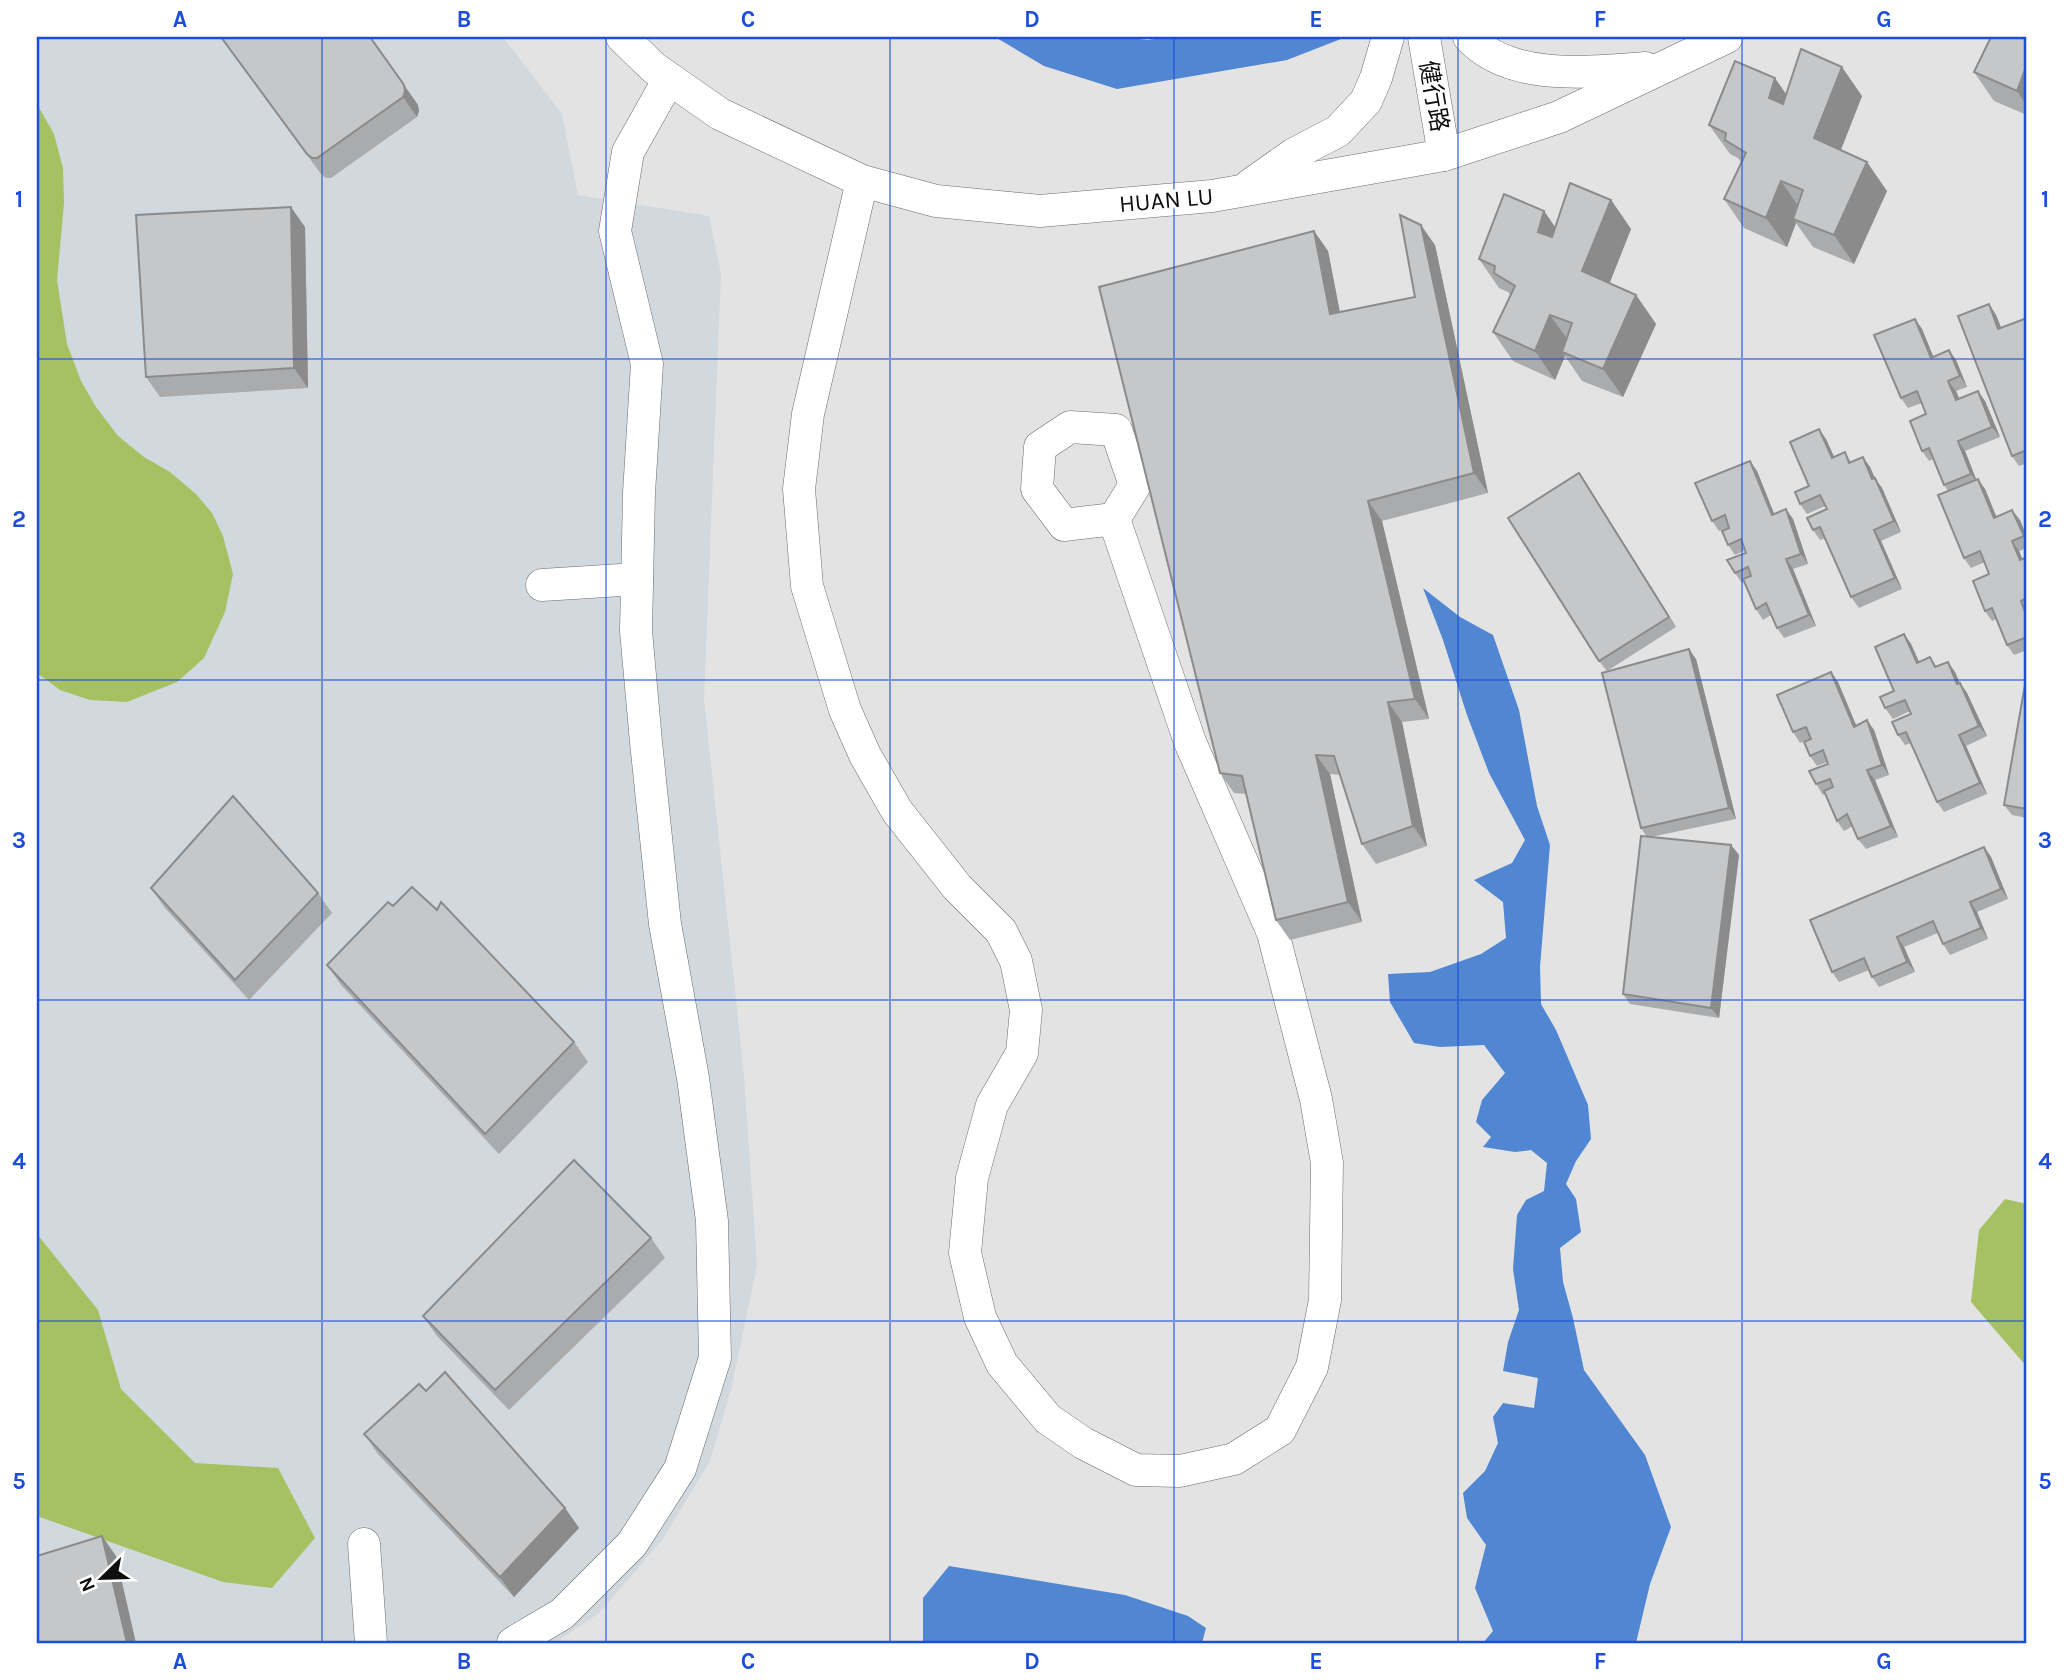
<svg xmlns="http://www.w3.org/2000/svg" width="2064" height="1680" font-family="Karla,'Noto Sans SC',sans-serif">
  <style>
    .built { fill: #d1d8de }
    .green { fill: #a6c162 }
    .water { fill: #5186d2 }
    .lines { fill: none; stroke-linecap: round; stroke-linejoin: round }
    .minor-casing { stroke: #6a6b6c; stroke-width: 33 }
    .minor { stroke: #fff; stroke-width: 32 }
    .wall { fill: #aaabac }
    .shaded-wall { fill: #8b8b8c }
    .building { fill: #c6c7c8; stroke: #8b8b8c; stroke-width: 2 }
    .grid { fill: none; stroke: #1d4ed8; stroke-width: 2; stroke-opacity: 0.55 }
    .labels { text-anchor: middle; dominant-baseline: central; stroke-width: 6; stroke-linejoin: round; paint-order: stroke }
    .street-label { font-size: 24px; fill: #0e0e0e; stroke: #fff }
    .neatline { fill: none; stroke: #1d4ed8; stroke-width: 2.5 }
    .grid-label { font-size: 23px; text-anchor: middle; font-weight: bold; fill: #1d4ed8 }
  </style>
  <rect width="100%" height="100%" fill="#e3e3e4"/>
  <polygon class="built" points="37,37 503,37 562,114 578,195 709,216 721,273 704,699 744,1075 757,1266 731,1390 710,1461 662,1540 599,1613 555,1643 37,1643"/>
  <g class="green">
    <polygon points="37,104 54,134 63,168 64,203 57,280 67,344 81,381 96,407 118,436 144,457 170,472 196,494 212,513 223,536 233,574 225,612 204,658 177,682 127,702 90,700 60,690 37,673"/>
    <polygon points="2005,1199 2027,1204 2027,1367 1971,1302 1979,1230"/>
    <polygon points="37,1234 98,1310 121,1389 195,1463 278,1468 315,1538 272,1588 223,1582 37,1516"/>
  </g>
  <g class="water">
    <polygon points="995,37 1121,37 1148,40 1167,37 1346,37 1287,60 1117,89 1044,66"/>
    <polygon points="1423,588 1460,617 1493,635 1519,710 1537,806 1550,845 1540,967 1541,1004 1556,1030 1588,1105 1591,1139 1576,1161 1566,1184 1576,1199 1581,1232 1560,1248 1563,1282 1573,1318 1584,1370 1645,1455 1671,1527 1650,1584 1636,1643 1483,1643 1493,1631 1475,1588 1486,1545 1467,1518 1463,1493 1485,1471 1498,1443 1493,1417 1503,1403 1534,1408 1538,1378 1503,1371 1508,1342 1519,1310 1513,1269 1517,1215 1526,1200 1544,1191 1547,1163 1531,1150 1515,1152 1483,1147 1491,1137 1476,1122 1482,1100 1505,1073 1484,1045 1440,1047 1414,1043 1390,1002 1388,974 1430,972 1481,954 1506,938 1503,902 1474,880 1512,863 1525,840 1489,773 1467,715 1443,640"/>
    <polygon points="949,1566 1125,1595 1188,1616 1206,1628 1202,1643 923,1643 923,1598"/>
  </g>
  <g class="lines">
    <defs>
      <g id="minor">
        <polyline points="622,37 654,68 720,114 862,181 936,201 1040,211 1212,196 1444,155 1559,117 1727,37"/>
        <polyline points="1424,37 1444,155"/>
        <path d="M1469 37C1510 82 1590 72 1645 68"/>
        <polyline points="862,181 808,414 799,489 807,586 845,710 865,755 897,811 957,887 1001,931 1016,961 1026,1010 1022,1053 992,1105 972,1178 965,1253 980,1317 1002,1364 1048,1419 1083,1443 1136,1470 1180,1471 1234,1459 1280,1430 1312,1367 1325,1300 1327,1163 1316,1099 1273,933 1190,742 1114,519 1135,485 1116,430 1070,427 1040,447 1037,489 1064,525 1114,519"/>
        <polyline points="1250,185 1294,154 1338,131 1366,101 1376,78 1388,37"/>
        <polyline points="542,585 637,579"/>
        <polyline points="364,1544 371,1643"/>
        <polyline points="513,1643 562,1614 632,1544 680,1469 715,1358 712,1221 693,1078 665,924 646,742 636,631 639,493 647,364 615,231 628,152 669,79"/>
      </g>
    </defs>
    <use href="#minor" class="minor-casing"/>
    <use href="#minor" class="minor"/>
  </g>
  <g class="wall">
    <polygon points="220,37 370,37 418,105 419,111 417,117 331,178 326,178 321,174"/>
    <polygon points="2027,37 2027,115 1994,101 1974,72"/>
    <polygon points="1786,94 1862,96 1841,150 1887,191 1854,264 1813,247 1796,223 1787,247 1744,228 1724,199 1741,162 1738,158 1730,154 1709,125"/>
    <polygon points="1611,200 1631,229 1609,283 1636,295 1656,324 1623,397 1582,381 1565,356 1555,380 1513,361 1493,332 1511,296 1508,292 1499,288 1479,259 1544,211 1555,227"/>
    <polygon points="305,227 308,388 160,397 146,377"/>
    <polygon points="1314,231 1328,251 1340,312 1415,297 1435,245 1488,493 1382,521 1429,719 1402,722 1427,846 1376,864 1362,844 1340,775 1330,774 1362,922 1290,940 1276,920 1247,794 1234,793 1220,773"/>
    <polygon points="1989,304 1996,315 2001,328 2027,318 2027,463 2019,466 2012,456"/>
    <polygon points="1915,319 1922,329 1933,357 1956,360 1967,387 1956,391 1959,399 1985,401 2000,437 1965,451 1976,479 1985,489 1996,516 2020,520 2027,538 2027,548 2019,551 2022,559 2027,557 2027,650 2014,655 2007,645 1996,619 1992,621 1985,611 1989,574 1985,562 1971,568 1964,558 1948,491 1944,485 1933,459 1929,461 1922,451 1926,414 1922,403 1908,408 1901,398"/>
    <polygon points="1826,439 1834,457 1845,452 1851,462 1870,467 1874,478 1882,488 1901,532 1881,541 1902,589 1859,608 1851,597 1825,538 1820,540 1813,530 1827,509 1825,506 1807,514 1800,504 1809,486"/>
    <polygon points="1757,471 1774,514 1793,519 1808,564 1793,569 1816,626 1784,638 1777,628 1771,615 1763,620 1756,609 1744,582 1742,583 1735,573 1746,553 1746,550 1735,555 1728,545 1729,527 1719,531 1712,521"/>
    <polygon points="1579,473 1676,627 1607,671 1599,661"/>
    <polygon points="1904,634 1911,644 1919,662 1930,657 1937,667 1955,672 1960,683 1967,693 1987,736 1966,746 1987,794 1944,812 1937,802 1911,743 1905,745 1898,735 1911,714 1910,711 1893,719 1885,708 1894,691"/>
    <polygon points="1696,659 1736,819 1651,837 1731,845 1739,855 1719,1018 1630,1004 1623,994 1647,837 1641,828"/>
    <polygon points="1831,672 1838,682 1856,725 1874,730 1889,775 1875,780 1898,837 1866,849 1858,839 1853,826 1844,831 1837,821 1826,794 1823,795 1816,784 1828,764 1827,762 1817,766 1810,756 1811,738 1800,743 1793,732"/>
    <polygon points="2027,673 2027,818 2012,815 2004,805"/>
    <polygon points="1984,847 1991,857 2008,899 1977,912 1988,939 1950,955 1943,944 1938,933 1904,947 1915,972 1879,987 1872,977 1869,970 1839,982 1832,972"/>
    <polygon points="151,888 318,893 332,913 249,1000 165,908"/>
    <polygon points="393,906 437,910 574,1042 588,1062 499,1154 341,985 327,965"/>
    <polygon points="651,1238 665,1258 509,1410 437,1336 423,1316"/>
    <polygon points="364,1434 565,1508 579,1528 514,1597 378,1454"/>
  </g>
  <g class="shaded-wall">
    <polygon points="2027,64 2027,106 2017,91"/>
    <polygon points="1842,67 1862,96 1834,167 1814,138"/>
    <polygon points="1775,78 1795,107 1789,127 1769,98"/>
    <polygon points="404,85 418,105 419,111 417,117 403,97"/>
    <polygon points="1867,162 1887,191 1854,264 1834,235"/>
    <polygon points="1781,181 1801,210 1793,219 1796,223 1787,247 1766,218"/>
    <polygon points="1611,200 1631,229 1603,300 1582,271"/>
    <polygon points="291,207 305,227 308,388 294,368"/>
    <polygon points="1544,211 1564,240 1558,260 1538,232"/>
    <polygon points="1421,225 1435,245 1488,493 1474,473"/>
    <polygon points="1314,231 1328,251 1344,334 1330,314"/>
    <polygon points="1636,295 1656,324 1623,397 1603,369"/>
    <polygon points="1989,304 1996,315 2006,340 1998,329"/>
    <polygon points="1550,315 1570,343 1562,352 1565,356 1555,380 1535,351"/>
    <polygon points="1915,319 1922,329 1938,368 1931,358"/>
    <polygon points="1949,350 1956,360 1967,387 1960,376"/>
    <polygon points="1948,381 1956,391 1964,410 1956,400"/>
    <polygon points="1978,391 1985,401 2000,437 1992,427"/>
    <polygon points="1819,429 1826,439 1839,468 1832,458"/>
    <polygon points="1958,441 1965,451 1978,484 1971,474"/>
    <polygon points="1863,457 1870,467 1880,489 1872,479"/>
    <polygon points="1750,461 1757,471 1779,526 1772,515"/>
    <polygon points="1579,473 1586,483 1676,627 1669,617"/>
    <polygon points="1875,478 1882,488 1901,532 1894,521"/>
    <polygon points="1978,479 1985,489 2001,528 1994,518"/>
    <polygon points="1368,501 1382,521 1429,719 1415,699"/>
    <polygon points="1786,509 1793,519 1808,564 1801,554"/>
    <polygon points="2012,510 2020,520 2027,538 2027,541 2024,536"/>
    <polygon points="1874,530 1881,541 1902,589 1895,578"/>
    <polygon points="2012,541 2019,551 2027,570 2020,560"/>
    <polygon points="1786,559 1793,569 1816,626 1809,615"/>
    <polygon points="1904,634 1911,644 1924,673 1917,663"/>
    <polygon points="1689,649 1696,659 1736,819 1729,808"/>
    <polygon points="1948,662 1955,672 1964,694 1957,684"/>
    <polygon points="1831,672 1838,682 1861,737 1854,727"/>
    <polygon points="1960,683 1967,693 1987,736 1979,726"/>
    <polygon points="1388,702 1402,722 1427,846 1413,826"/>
    <polygon points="1867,720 1874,730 1889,775 1882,765"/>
    <polygon points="1959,735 1966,746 1987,794 1980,783"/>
    <polygon points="1316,755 1330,774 1362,922 1348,902"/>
    <polygon points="1867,770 1875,780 1898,837 1891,826"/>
    <polygon points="1731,845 1739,855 1719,1018 1711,1008"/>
    <polygon points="1984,847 1991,857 2008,899 2001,889"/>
    <polygon points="1970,902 1977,912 1988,939 1981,928"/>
    <polygon points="1897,937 1904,947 1915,972 1907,962"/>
    <polygon points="565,1508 579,1528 514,1597 500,1577"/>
    <polygon points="102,1536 116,1556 136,1643 127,1643"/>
  </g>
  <g class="building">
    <polygon points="221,37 370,37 404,85 405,91 403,97 317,158 312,158 307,154"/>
    <polygon points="1991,37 2027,37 2027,64 2017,91 1974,72"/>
    <polygon points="1801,49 1842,67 1814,138 1867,162 1834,235 1793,219 1803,190 1781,181 1766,218 1724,199 1746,153 1725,140 1726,133 1709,125 1735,61 1775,78 1769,98 1783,104"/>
    <polygon points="1570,183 1611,200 1582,271 1636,295 1603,369 1562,352 1572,323 1550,315 1535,351 1493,332 1515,286 1494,273 1495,266 1479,259 1504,194 1544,211 1538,232 1552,237"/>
    <polygon points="291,207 294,368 146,377 136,215"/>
    <polygon points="1400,215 1421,225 1474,473 1368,501 1415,699 1388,702 1413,826 1362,844 1334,756 1316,755 1348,902 1276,920 1242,776 1220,773 1099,287 1314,231 1330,314 1415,297"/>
    <polygon points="1989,304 1998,329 2027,318 2027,450 2012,456 1958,316"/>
    <polygon points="1915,319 1931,358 1949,350 1960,376 1948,381 1956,400 1978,391 1992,427 1958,441 1971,474 1944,485 1929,448 1922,451 1910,421 1926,414 1917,391 1901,398 1874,335"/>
    <polygon points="1819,429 1832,458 1845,452 1849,463 1863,457 1872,479 1875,478 1894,521 1874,530 1895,578 1851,597 1820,527 1813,530 1807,518 1827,509 1820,495 1800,504 1795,492 1809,486 1790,442"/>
    <polygon points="1750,461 1772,515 1786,509 1801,554 1786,559 1809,615 1777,628 1766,603 1756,609 1743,579 1751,576 1748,567 1735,573 1727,560 1746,553 1741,539 1728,545 1722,531 1729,528 1725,515 1712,521 1695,483"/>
    <polygon points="1579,473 1669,617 1599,661 1508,518"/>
    <polygon points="1978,479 1994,518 2012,510 2024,536 2012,541 2020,560 2027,557 2027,598 2021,601 2027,617 2027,637 2007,645 1992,608 1985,611 1973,581 1989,574 1980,551 1964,558 1938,495"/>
    <polygon points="1904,634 1917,663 1930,657 1935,667 1948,662 1957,684 1960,683 1979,726 1959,735 1980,783 1937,802 1906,732 1898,735 1892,722 1911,714 1905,700 1885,708 1880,697 1894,691 1875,647"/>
    <polygon points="1689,649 1729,808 1641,828 1602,673"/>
    <polygon points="1831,672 1854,727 1867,720 1882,765 1867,770 1891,826 1858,839 1847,814 1837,821 1824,791 1833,787 1830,779 1816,784 1809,771 1828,764 1823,750 1810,756 1804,742 1811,739 1806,727 1793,732 1777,695"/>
    <polygon points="2027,673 2027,809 2004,805"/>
    <polygon points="233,796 318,893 235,980 151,888"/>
    <polygon points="1641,836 1731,845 1711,1008 1623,994"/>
    <polygon points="1984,847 2001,889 1970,902 1981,928 1943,944 1933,921 1897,937 1907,962 1872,977 1864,958 1832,972 1810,920"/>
    <polygon points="412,887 437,910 441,902 574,1042 485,1134 327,965 388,902 393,906"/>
    <polygon points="574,1160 651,1238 495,1390 423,1316"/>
    <polygon points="445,1372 565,1508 500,1577 364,1434 419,1384 426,1391"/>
    <polygon points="102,1536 127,1643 37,1643 37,1556"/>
  </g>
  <path class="grid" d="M322 37V1643M606 37V1643M890 37V1643M1174 37V1643M1458 37V1643M1742 37V1643M37 359H2027M37 680H2027M37 1000H2027M37 1321H2027"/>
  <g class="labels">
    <g class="street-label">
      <text transform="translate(1434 96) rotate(80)">健行路</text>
      <text transform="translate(1166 200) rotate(-5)">HUAN LU</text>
    </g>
  </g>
  <rect width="2064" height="1680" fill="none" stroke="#ffffff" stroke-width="77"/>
  <g transform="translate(102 1578) rotate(247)" stroke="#ffffff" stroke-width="5" paint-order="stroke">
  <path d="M0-5L12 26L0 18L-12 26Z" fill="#0e0e0e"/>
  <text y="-10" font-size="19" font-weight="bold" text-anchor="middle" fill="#0e0e0e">N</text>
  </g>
  <rect x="38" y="38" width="1987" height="1604" class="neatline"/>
  <g class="grid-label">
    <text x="180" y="27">A</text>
    <text x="464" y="27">B</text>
    <text x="748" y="27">C</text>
    <text x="1032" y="27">D</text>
    <text x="1316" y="27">E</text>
    <text x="1600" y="27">F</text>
    <text x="1884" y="27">G</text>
    <text x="19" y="207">1</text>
    <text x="2045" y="207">1</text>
    <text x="19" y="527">2</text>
    <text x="2045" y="527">2</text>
    <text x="19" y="848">3</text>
    <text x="2045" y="848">3</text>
    <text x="19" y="1169">4</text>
    <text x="2045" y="1169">4</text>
    <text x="19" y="1489">5</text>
    <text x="2045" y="1489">5</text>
    <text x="180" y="1669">A</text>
    <text x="464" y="1669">B</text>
    <text x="748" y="1669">C</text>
    <text x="1032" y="1669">D</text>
    <text x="1316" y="1669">E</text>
    <text x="1600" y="1669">F</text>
    <text x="1884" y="1669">G</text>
  </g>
</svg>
